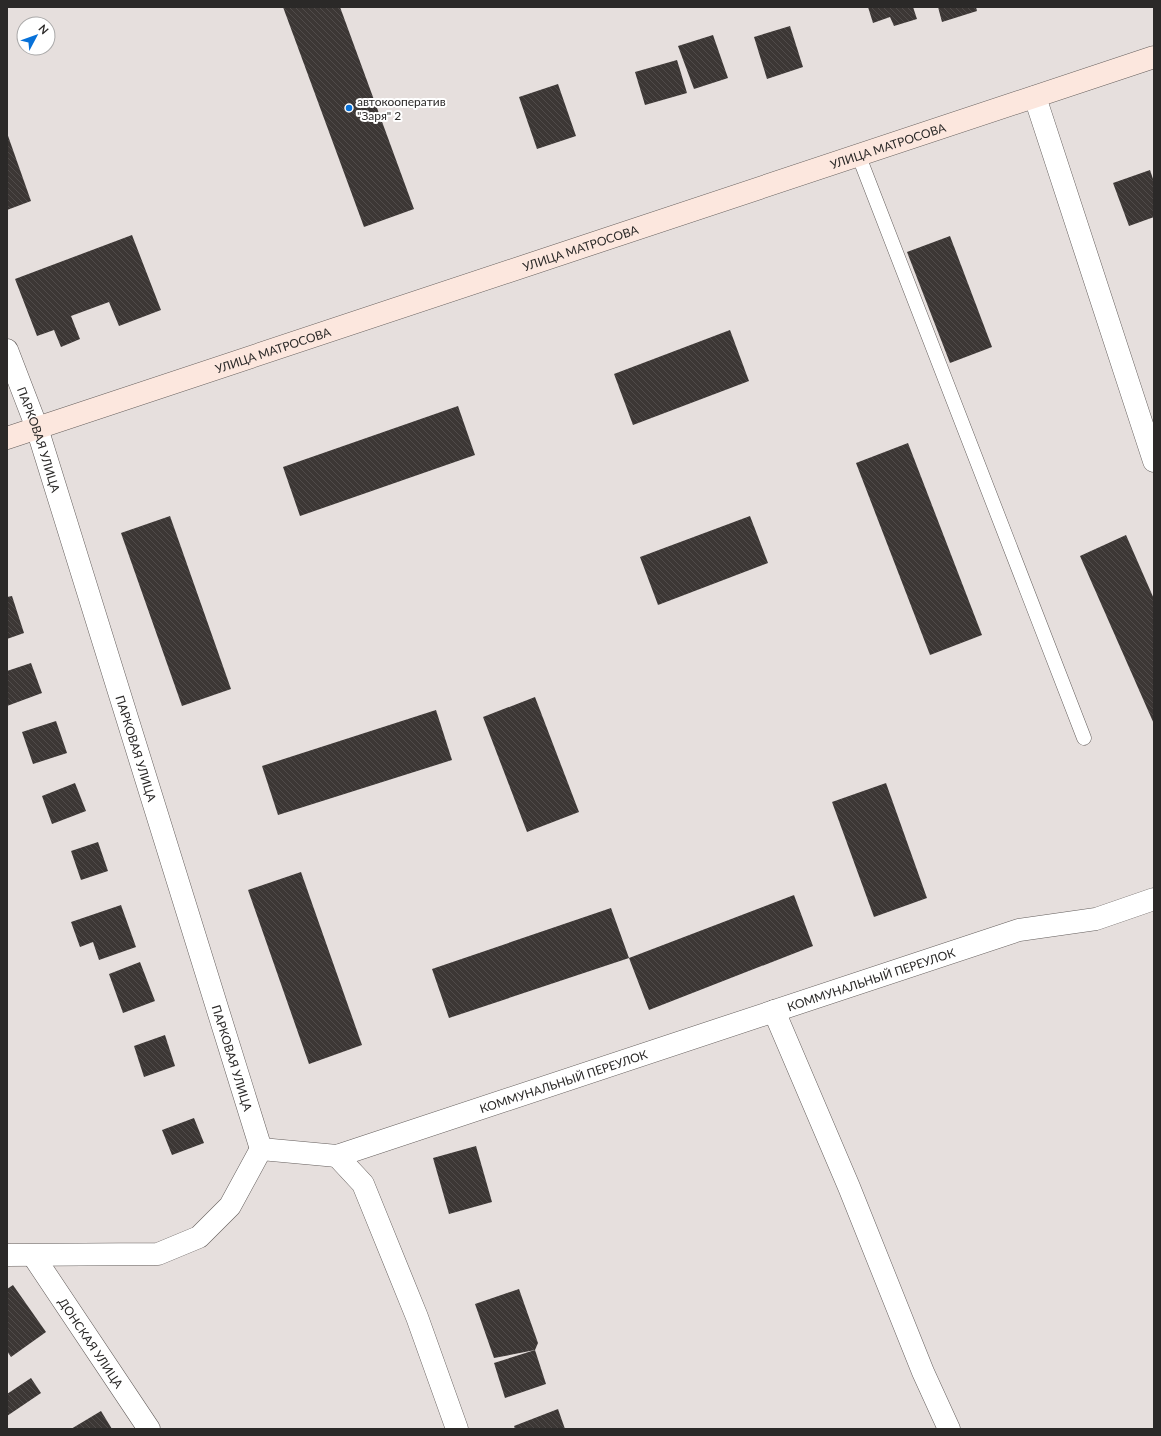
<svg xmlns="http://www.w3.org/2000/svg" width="1161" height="1436" font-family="Lato,sans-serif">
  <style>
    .building { fill: url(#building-back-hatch) }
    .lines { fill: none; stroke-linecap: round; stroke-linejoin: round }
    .lane-casing { stroke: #645e5c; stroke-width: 15 }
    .street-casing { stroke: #645e5c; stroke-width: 23 }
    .secondary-casing { stroke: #645e5c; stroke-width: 23 }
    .lane { stroke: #fff; stroke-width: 14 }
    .street { stroke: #fff; stroke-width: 22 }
    .secondary { stroke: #fce7de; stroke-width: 22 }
    .poi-dot { fill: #0771d9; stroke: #fff; stroke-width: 1.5 }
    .labels { text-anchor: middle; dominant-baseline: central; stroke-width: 4; stroke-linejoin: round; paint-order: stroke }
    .poi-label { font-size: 12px; fill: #2b2928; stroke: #fff; text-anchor: start }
    .street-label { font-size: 12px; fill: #2b2928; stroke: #fff }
  </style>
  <defs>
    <pattern id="building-back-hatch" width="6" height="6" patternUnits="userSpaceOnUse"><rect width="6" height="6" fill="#3c3735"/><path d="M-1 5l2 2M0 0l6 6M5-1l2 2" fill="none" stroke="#504b4a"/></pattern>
  </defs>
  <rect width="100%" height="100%" fill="#e6dfdd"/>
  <g class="building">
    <polygon points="283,7 340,7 414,209 364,227"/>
    <polygon points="868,7 913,7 917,19 894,26 890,17 873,23"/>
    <polygon points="938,7 976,7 977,11 942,22"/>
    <polygon points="790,26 803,67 767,79 754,37"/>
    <polygon points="713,35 728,78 694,89 678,46"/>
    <polygon points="677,60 687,93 645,105 635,72"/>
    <polygon points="558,84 576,136 537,149 519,97"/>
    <polygon points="7,133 31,201 7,210"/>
    <polygon points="1150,170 1154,182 1154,217 1129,226 1113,183"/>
    <polygon points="132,235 161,310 119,326 109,302 71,316 80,339 61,347 54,330 37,336 15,279"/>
    <polygon points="950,236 992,347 950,363 907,252"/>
    <polygon points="730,330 749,381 633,425 614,374"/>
    <polygon points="458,406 475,455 300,516 283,467"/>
    <polygon points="908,443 982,635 930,655 856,463"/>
    <polygon points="170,516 231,689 182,706 121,533"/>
    <polygon points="750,516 768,563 658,605 640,557"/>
    <polygon points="1126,535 1154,599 1154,724 1080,556"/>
    <polygon points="12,596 24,633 7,639 7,597"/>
    <polygon points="31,663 42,693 7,706 7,671"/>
    <polygon points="535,697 579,812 527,832 483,717"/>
    <polygon points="436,710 452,760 278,815 262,766"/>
    <polygon points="56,721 67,753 33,764 22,732"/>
    <polygon points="75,783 86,811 52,824 42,796"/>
    <polygon points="886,783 927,898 874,917 832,802"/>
    <polygon points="98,842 108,871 81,880 71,851"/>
    <polygon points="301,872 362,1045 309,1064 248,890"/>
    <polygon points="794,895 813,946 649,1010 629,958 449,1018 432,969 611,908 629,958"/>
    <polygon points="121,905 136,947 99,960 93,942 80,947 71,922"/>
    <polygon points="140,962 155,1001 123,1013 109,974"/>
    <polygon points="165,1035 175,1066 144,1077 134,1046"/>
    <polygon points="194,1118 204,1143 172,1155 162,1130"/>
    <polygon points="476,1146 492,1202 449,1214 433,1158"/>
    <polygon points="13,1285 46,1332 11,1357 7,1351 7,1289"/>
    <polygon points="519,1289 538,1343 535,1350 494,1358 475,1304"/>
    <polygon points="535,1350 546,1384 505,1398 494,1363"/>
    <polygon points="31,1378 41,1393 7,1416 7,1394"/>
    <polygon points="558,1409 565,1429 515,1429 514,1426"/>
    <polygon points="101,1411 112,1429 71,1429"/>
  </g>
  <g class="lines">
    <defs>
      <polyline id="lane" points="858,154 1084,738"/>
      <g id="street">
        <polyline points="1035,97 1154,461"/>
        <path id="s1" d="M7 350 37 428 261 1149"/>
        <polyline points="774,1011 849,1187 923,1372 949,1429"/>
        <polyline points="337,1156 363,1184 417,1317 457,1429"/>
        <path id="s2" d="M7 1255 158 1254 199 1237 230 1206 261 1149 337 1156 1019 930 1096 919 1154 899"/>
        <path id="s3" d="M34 1257 149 1429"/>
      </g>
      <g id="secondary">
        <path id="s4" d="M7 438 1154 57"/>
      </g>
    </defs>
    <use href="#lane" class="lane-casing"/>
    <use href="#street" class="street-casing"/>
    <use href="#secondary" class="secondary-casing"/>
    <use href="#lane" class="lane"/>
    <use href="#street" class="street"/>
    <use href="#secondary" class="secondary"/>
  </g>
  <circle class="poi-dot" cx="349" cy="108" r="4"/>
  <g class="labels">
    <g class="poi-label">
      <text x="357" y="101">автокооператив<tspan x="357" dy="14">"Заря" 2</tspan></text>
    </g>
    <g class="street-label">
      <text stroke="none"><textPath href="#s4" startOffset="928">УЛИЦА МАТРОСОВА</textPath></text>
      <text stroke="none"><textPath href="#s4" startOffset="604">УЛИЦА МАТРОСОВА</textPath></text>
      <text stroke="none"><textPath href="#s4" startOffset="280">УЛИЦА МАТРОСОВА</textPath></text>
      <text stroke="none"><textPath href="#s1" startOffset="95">ПАРКОВАЯ УЛИЦА</textPath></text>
      <text stroke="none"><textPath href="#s1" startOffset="419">ПАРКОВАЯ УЛИЦА</textPath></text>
      <text stroke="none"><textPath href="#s2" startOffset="943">КОММУНАЛЬНЫЙ ПЕРЕУЛОК</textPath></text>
      <text stroke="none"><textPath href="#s1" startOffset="743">ПАРКОВАЯ УЛИЦА</textPath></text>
      <text stroke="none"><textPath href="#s2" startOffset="619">КОММУНАЛЬНЫЙ ПЕРЕУЛОК</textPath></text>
      <text stroke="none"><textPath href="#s3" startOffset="103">ДОНСКАЯ УЛИЦА</textPath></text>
    </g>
  </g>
  <rect width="1161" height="1436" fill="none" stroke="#2b2928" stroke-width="16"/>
  <g transform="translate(36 36) rotate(49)"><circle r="19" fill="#ffffff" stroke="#aaa9a9"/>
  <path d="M0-3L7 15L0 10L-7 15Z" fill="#0771d9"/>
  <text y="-6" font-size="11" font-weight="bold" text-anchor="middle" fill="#2b2928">N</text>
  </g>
</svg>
